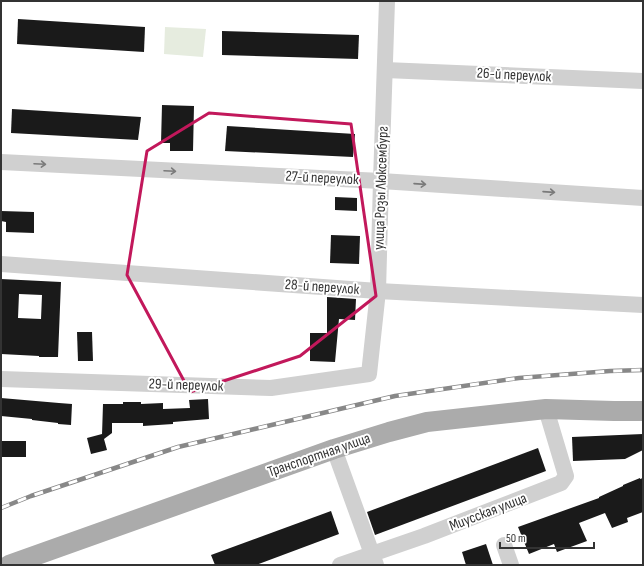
<svg xmlns="http://www.w3.org/2000/svg" width="644" height="566" font-family="'Sofia Sans Condensed',sans-serif">
  <style>
    .green { fill: #e6ecdf }
    .building { fill: #1a1a1a; fill-rule: evenodd }
    .lines { fill: none; stroke-linecap: round; stroke-linejoin: round }
    .minor { stroke: #d0d0d0; stroke-width: 16 }
    .major { stroke: #ababab; stroke-width: 20 }
    .rail-casing { stroke: #888; stroke-width: 4.5 }
    .rail { stroke: #fff; stroke-width: 3; stroke-dasharray: 9; stroke-linecap: butt }
    .oneway { stroke: #7a7a7a }
    .marked { fill: none; stroke: #c2185b; stroke-width: 3; stroke-linejoin: round }
    .labels { text-anchor: middle; dominant-baseline: central; stroke-width: 4; stroke-linejoin: round; paint-order: stroke }
    .street-label { font-size: 15px; fill: #333; stroke: #fff }
  </style>
  <rect width="100%" height="100%" fill="#fff"/>
  <polygon class="green" points="165,27 206,29 203,57 164,54"/>
  <g class="building">
    <polygon points="18,19 145,27 144,52 17,44"/>
    <polygon points="222,31 359,35 358,59 222,55"/>
    <polygon points="162,105 194,106 193,151 170,151 170,143 161,143"/>
    <polygon points="12,109 141,117 138,140 11,133"/>
    <polygon points="227,126 355,134 353,157 225,151"/>
    <polygon points="335,197 357,198 357,211 335,210"/>
    <polygon points="1,211 34,212 34,233 6,232 6,222 1,221"/>
    <polygon points="331,235 360,236 359,264 330,263"/>
    <path d="M1 279 61 282 58 357H39V356L1 354ZM19 294 42 295 41 319 18 318Z"/>
    <polygon points="327,297 356,299 355,320 339,319 335,362 310,361 310,333 327,333"/>
    <polygon points="77,332 92,332 93,361 78,361"/>
    <polygon points="1,398 59,403 72,404 71,425 58,424 58,423 32,420 32,419 1,416"/>
    <polygon points="208,399 209,419 173,422 173,424 143,426 143,423 112,423 112,433 104,439 107,450 91,454 87,438 102,434 102,435 103,404 123,404 123,402 141,402 141,404 163,403 163,409 190,408 189,400"/>
    <polygon points="643,434 643,450 625,459 573,461 572,437"/>
    <rect x="1" y="441" width="25" height="16"/>
    <polygon points="538,448 546,471 375,535 367,512"/>
    <polygon points="640,478 640,479 643,478 643,512 627,518 628,522 612,528 605,513 579,523 587,541 557,552 554,544 529,554 518,527 599,498 599,497 623,486 623,485"/>
    <polygon points="331,511 339,534 256,565 215,565 211,555"/>
    <polygon points="486,544 493,565 466,565 462,552"/>
  </g>
  <g class="lines">
    <g class="minor">
      <polyline points="385,70 643,81"/>
      <polyline points="1,162 381,181 643,198"/>
      <polyline points="1,264 378,291 643,305"/>
      <polyline points="1,379 271,388 369,374 378,291 381,181 387,1"/>
      <polyline points="334,449 376,565"/>
      <polyline points="504,545 511,565"/>
      <polyline points="340,565 424,536 561,483 566,476 546,409"/>
    </g>
    <polyline class="major" points="9,565 334,449 389,432 427,422 546,409 614,411 643,411"/>
    <defs>
      <polyline id="rail" points="1,508 31,496 178,447 395,396 519,378 610,371 643,370"/>
    </defs>
    <use href="#rail" class="rail-casing"/>
    <use href="#rail" class="rail"/>
  </g>
  <defs><path id="oneway-shaft" d="M-6 0H5M1.5-3L5.5 0L1.5 3" fill="none" stroke-width="1.6" stroke-linecap="round" stroke-linejoin="round"/></defs>
  <g class="oneway">
    <use href="#oneway-shaft" transform="translate(40 164) rotate(3)"/>
    <use href="#oneway-shaft" transform="translate(170 171) rotate(3)"/>
    <use href="#oneway-shaft" transform="translate(420 184) rotate(4)"/>
    <use href="#oneway-shaft" transform="translate(549 192) rotate(4)"/>
  </g>
  <path class="marked" d="M209 113 351 124 376 296 300 356 190 392 127 275 147 151Z"/>
  <g class="labels">
    <g class="street-label">
      <text transform="translate(514 75) rotate(3)">26-й переулок</text>
      <text transform="translate(322 178) rotate(3)">27-й переулок</text>
      <text transform="translate(381 188) rotate(-88)">улица Розы Люксембург</text>
      <text transform="translate(322 287) rotate(4)">28-й переулок</text>
      <text transform="translate(186 385) rotate(2)">29-й переулок</text>
      <text transform="translate(319 455) rotate(-19)">Транспортная улица</text>
      <text transform="translate(488 512) rotate(-21)">Миусская улица</text>
    </g>
  </g>
  <rect width="644" height="566" fill="none" stroke="#333333" stroke-width="4"/>
  <path d="M500 542v6h94v-6" fill="none" stroke="#333333" stroke-width="2"/>
  <text x="506" y="542" font-size="12" fill="#333333" stroke="#ffffff" stroke-width="3" paint-order="stroke">50 m</text>
</svg>
